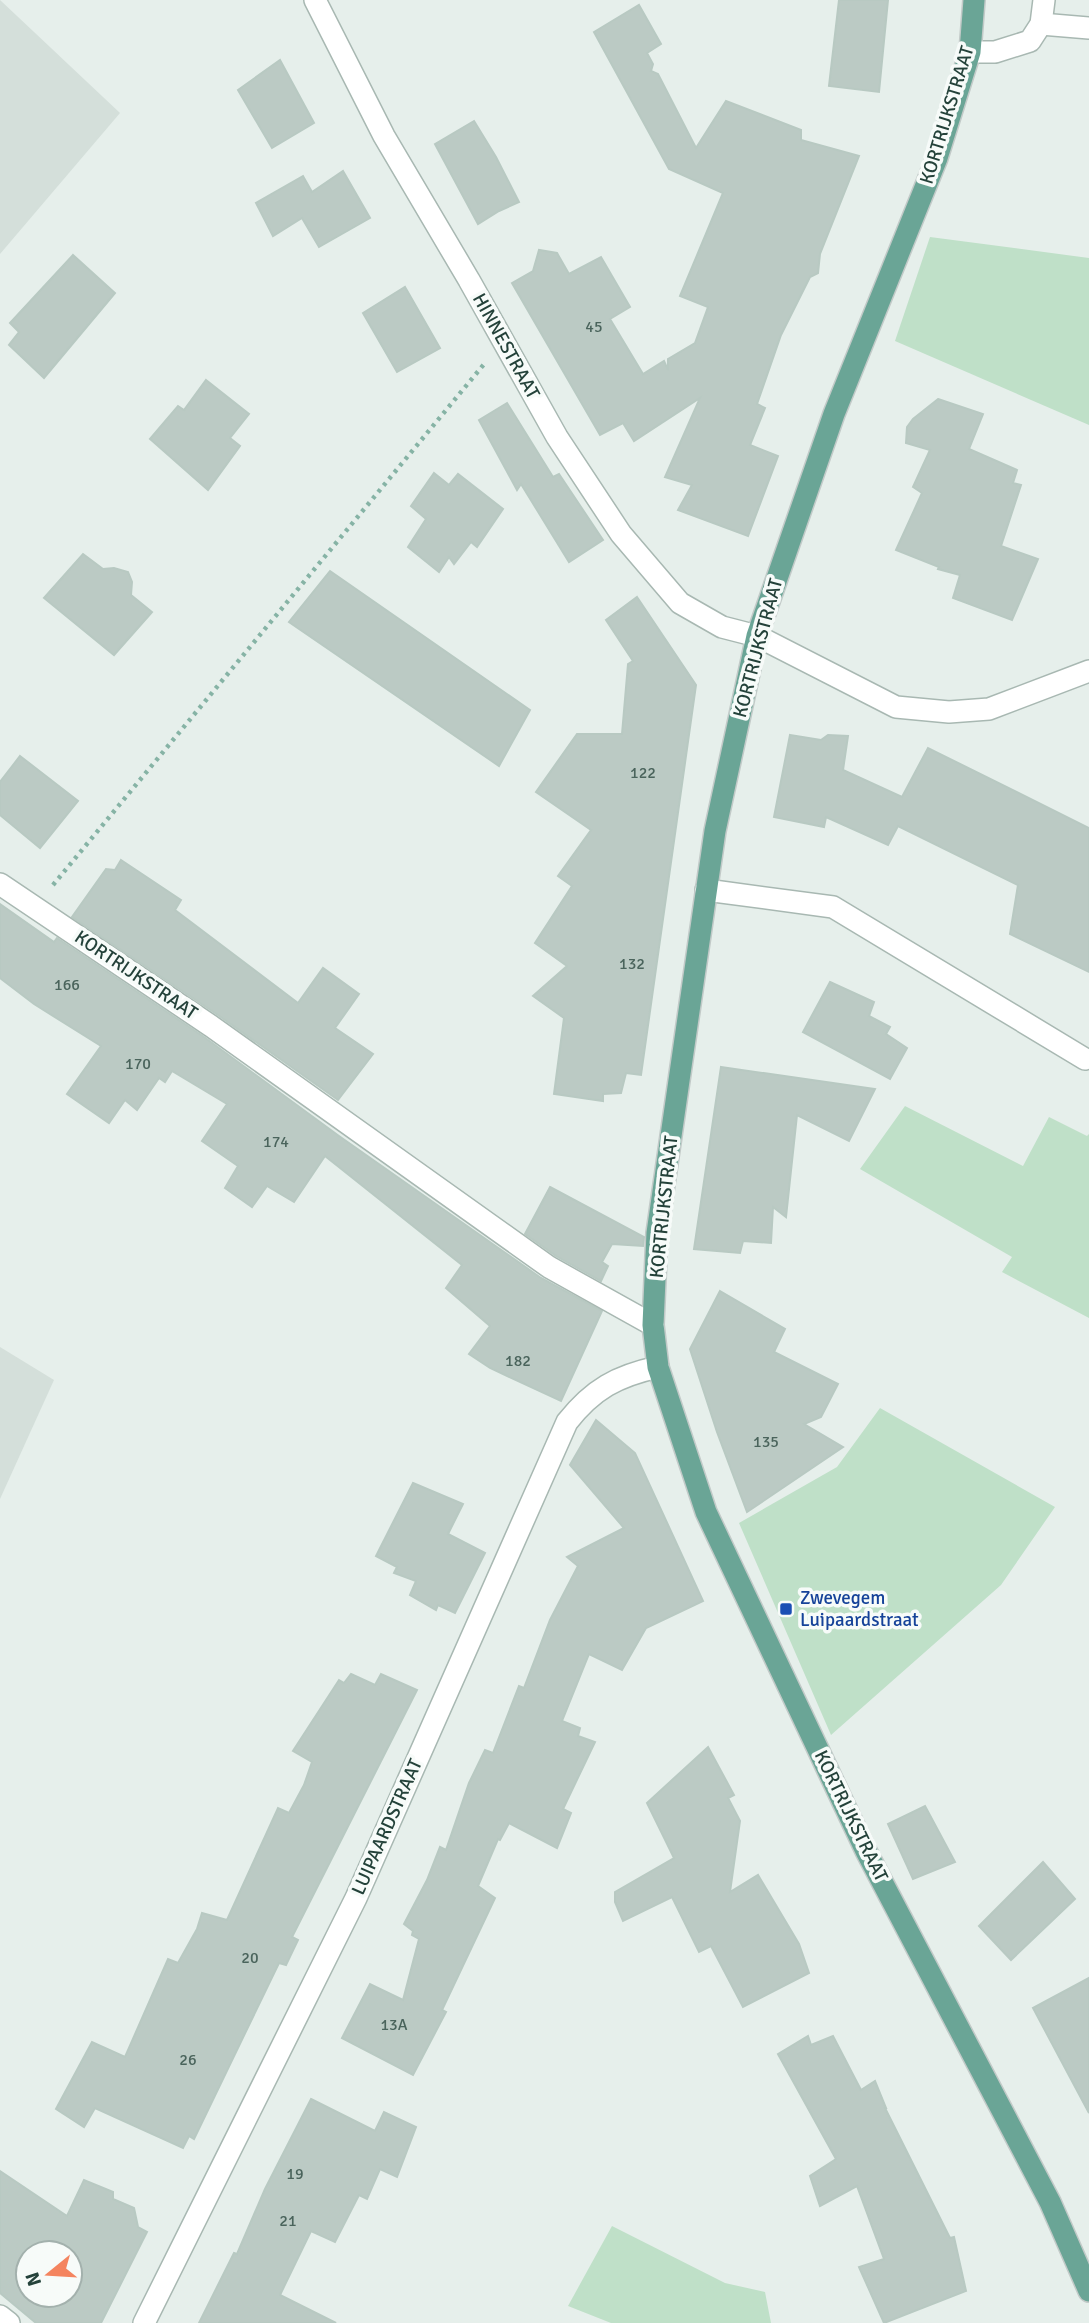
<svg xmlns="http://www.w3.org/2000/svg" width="1089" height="2323" font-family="Signika,sans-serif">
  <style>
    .built { fill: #d4dfda }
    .green { fill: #bfe0c8 }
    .building { fill: #bbcac4; stroke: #b8c9c2; stroke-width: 2; fill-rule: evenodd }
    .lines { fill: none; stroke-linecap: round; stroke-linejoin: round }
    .minor-casing { stroke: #a8b8b2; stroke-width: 24 }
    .major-casing { stroke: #c2cac8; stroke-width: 24 }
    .path { stroke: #86b3a5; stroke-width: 4.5; stroke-dasharray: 3.5 5; stroke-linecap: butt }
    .minor { stroke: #fff; stroke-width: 21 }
    .major { stroke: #6aa596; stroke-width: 21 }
    .transit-dot { fill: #1a4fb4; stroke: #f7fbf9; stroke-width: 2.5 }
    .labels { text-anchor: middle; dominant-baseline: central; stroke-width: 7; stroke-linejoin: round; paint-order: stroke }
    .number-label { font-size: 16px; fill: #4a645c }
    .street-label { font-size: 19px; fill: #24423a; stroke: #f7fbf9 }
    .transit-label { font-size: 19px; fill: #164399; stroke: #f7fbf9; text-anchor: start }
  </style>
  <rect width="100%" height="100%" fill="#e6efeb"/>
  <g class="built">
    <polygon points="0,0 120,113 0,254"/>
    <polygon points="0,1347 54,1380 0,1499"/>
  </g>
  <g class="green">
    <polygon points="930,237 1089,258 1089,425 895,341"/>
    <polygon points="905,1106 1023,1166 1049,1117 1087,1136 1089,1134 1089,1318 1002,1272 1012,1257 860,1169"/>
    <polygon points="880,1408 1055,1507 1001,1585 831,1735 739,1523 837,1467"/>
    <polygon points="612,2226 725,2283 765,2292 771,2323 611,2323 568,2306"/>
  </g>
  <g class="building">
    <polygon points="839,0 888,0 879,92 829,86"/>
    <polygon points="639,5 661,44 647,53 653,64 651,71 658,74 696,148 726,101 801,130 801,140 859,156 820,254 818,273 810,277 781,335 757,404 765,408 750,445 778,456 748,536 678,510 692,485 665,477 700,398 634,441 623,423 600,435 512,283 533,271 539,250 557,253 569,274 601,257 630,307 610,319 643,374 664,361 668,370 668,359 695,343 708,307 680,296 723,193 669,169 594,32"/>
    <polygon points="280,60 314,123 272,148 238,90"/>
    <polygon points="474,121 496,157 519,202 499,211 478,224 435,144"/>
    <polygon points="343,171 370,218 319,247 302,218 273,236 256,203 303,176 312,192"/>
    <polygon points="73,255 115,293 44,378 9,345 19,332 10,323"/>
    <polygon points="405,287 440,348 397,372 363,313"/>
    <polygon points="206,380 249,414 230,438 240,446 208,490 150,439 178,406 184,410"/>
    <polygon points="938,399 983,414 969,449 1017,470 1013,483 1021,485 1001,546 1038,559 1012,620 953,598 960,575 938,569 939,567 896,550 922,493 913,487 930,450 906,443 907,427 913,419"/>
    <polygon points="507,403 553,477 559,474 603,540 569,562 521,484 517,490 479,420"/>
    <polygon points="434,473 449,485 458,474 503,509 477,547 471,542 454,564 449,557 439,572 408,547 426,519 411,506"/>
    <polygon points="83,554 103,569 114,568 128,572 132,582 131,595 152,612 114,655 44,598"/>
    <polygon points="330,571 530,710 499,766 289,622"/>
    <polygon points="637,597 696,685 641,1075 626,1073 621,1093 603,1094 603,1101 554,1094 564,1018 533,996 567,966 535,943 572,886 558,876 591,830 536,792 577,734 622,734 628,664 633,661 606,620"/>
    <polygon points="790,735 821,740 828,735 848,736 843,770 902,797 928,748 1089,828 1089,972 1010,934 1018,885 898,826 888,845 826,817 824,827 774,817"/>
    <polygon points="20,756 78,801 40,848 0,815 0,782"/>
    <polygon points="121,860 181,900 175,910 298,1003 323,968 359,994 335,1028 373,1054 338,1100 218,1015 72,917 106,869 115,870"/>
    <polygon points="0,904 54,942 57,938 204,1037 339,1136 541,1278 602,1311 561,1401 490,1368 469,1354 490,1326 446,1288 462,1265 325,1156 294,1202 267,1186 252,1207 225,1188 238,1166 202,1141 227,1104 172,1071 165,1082 159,1078 137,1110 125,1100 109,1123 67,1094 101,1046 34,1004 0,978"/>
    <polygon points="830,982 874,1002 869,1016 890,1027 886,1034 907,1048 890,1079 803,1032"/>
    <polygon points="721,1067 875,1089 849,1141 797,1115 786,1217 773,1207 771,1243 743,1241 740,1253 694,1249"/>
    <polygon points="550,1187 644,1237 643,1246 612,1244 602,1262 608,1266 601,1281 556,1256 525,1234"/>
    <polygon points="720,1291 785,1329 774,1352 838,1384 821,1417 804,1424 843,1447 747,1512 717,1432 690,1349"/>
    <polygon points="596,1420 635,1453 703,1601 646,1628 622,1670 589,1654 562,1721 580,1728 578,1736 595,1742 563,1809 571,1813 557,1848 509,1823 500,1840 498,1839 478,1886 495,1898 442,2010 446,2012 413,2075 342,2038 370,1984 403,2000 419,1939 412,1935 413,1931 404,1924 427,1880 440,1847 446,1850 469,1783 485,1750 493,1753 519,1686 524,1688 550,1620 578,1566 567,1557 624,1528 570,1465"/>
    <polygon points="413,1483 463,1504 448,1534 485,1553 455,1613 438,1605 436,1610 410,1595 416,1581 394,1573 397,1567 376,1556"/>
    <polygon points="351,1674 375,1685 381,1674 417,1690 292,1937 298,1940 286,1965 279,1963 194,2139 189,2136 183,2148 95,2108 84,2127 56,2109 92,2042 125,2057 168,1959 178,1963 197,1929 202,1913 227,1920 278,1808 289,1813 304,1785 312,1762 293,1751 339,1680 344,1683"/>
    <polygon points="708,1747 734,1795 728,1798 740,1821 730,1892 758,1875 799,1944 809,1973 743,2007 711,1946 699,1952 672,1897 623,1921 615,1902 615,1892 674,1858 647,1803"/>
    <polygon points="925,1806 955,1862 913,1879 888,1824"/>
    <polygon points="1043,1862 1075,1899 1011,1960 979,1926"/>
    <polygon points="1089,1978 1089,2113 1033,2008"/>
    <polygon points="808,2036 811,2045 833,2036 861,2090 875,2081 886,2108 885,2108 950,2238 954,2237 966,2291 884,2323 859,2267 884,2259 857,2186 820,2206 810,2176 836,2159 778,2054"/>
    <polygon points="311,2099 375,2131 384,2112 416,2127 397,2177 380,2169 367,2199 359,2195 335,2242 311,2231 280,2295 336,2323 199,2323 234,2253 237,2254 265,2189"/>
    <path d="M0 2171 67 2216 84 2180 113 2192V2199L134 2208 138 2227 147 2232 101 2323H36L0 2293ZM28 2253H70V2295H28Z"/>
  </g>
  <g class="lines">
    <defs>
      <g id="minor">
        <polyline points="315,0 384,136 469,280 557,437 621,534 680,603 722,627 757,636 896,707 949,712 989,709 1089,671"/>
        <polyline points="1041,24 1089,28"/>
        <polyline points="970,52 995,52 1030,41 1041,24 1044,0"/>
        <polyline points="0,884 211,1026 549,1267 653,1325"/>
        <polyline points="706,890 833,907 1085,1059"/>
        <polyline points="0,2316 9,2323"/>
        <path d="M144 2323 356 1898 567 1422C593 1389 617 1376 658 1367"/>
      </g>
      <polyline id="major" points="974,0 970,52 937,158 834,414 757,636 715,831 657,1233 653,1325 658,1367 706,1512 866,1851 1050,2202 1089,2291"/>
    </defs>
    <use href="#minor" class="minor-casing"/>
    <use href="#major" class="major-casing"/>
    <polyline class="path" points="53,885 485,363"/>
    <use href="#minor" class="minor"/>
    <use href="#major" class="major"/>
  </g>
  <rect class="transit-dot" x="779" y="1602" width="14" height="14" rx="3.5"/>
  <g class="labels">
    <g class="number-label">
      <text x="594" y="327">45</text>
      <text x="643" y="773">122</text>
      <text x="632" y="964">132</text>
      <text x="67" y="985">166</text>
      <text x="138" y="1064">170</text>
      <text x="276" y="1142">174</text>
      <text x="518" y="1361">182</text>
      <text x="766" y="1442">135</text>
      <text x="250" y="1958">20</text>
      <text x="394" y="2025">13A</text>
      <text x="188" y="2060">26</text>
      <text x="295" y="2174">19</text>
      <text x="288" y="2221">21</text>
    </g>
    <g class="street-label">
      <text transform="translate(947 115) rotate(-73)">KORTRIJKSTRAAT</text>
      <text transform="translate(506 346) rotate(61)">HINNESTRAAT</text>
      <text transform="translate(758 648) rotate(-75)">KORTRIJKSTRAAT</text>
      <text transform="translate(136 975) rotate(34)">KORTRIJKSTRAAT</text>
      <text transform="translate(664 1207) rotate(-84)">KORTRIJKSTRAAT</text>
      <text transform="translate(851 1816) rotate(64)">KORTRIJKSTRAAT</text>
      <text transform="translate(387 1827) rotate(-66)">LUIPAARDSTRAAT</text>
    </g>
    <g class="transit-label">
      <text x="800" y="1598">Zwevegem<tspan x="800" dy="22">Luipaardstraat</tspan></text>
    </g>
  </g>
  <g transform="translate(49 2274) rotate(252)"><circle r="33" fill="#f7fbf9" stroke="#a3b1ad" stroke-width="2"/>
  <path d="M0-5L12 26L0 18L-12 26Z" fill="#f4845f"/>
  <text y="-10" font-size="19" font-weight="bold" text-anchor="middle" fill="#24423a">N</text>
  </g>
</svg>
